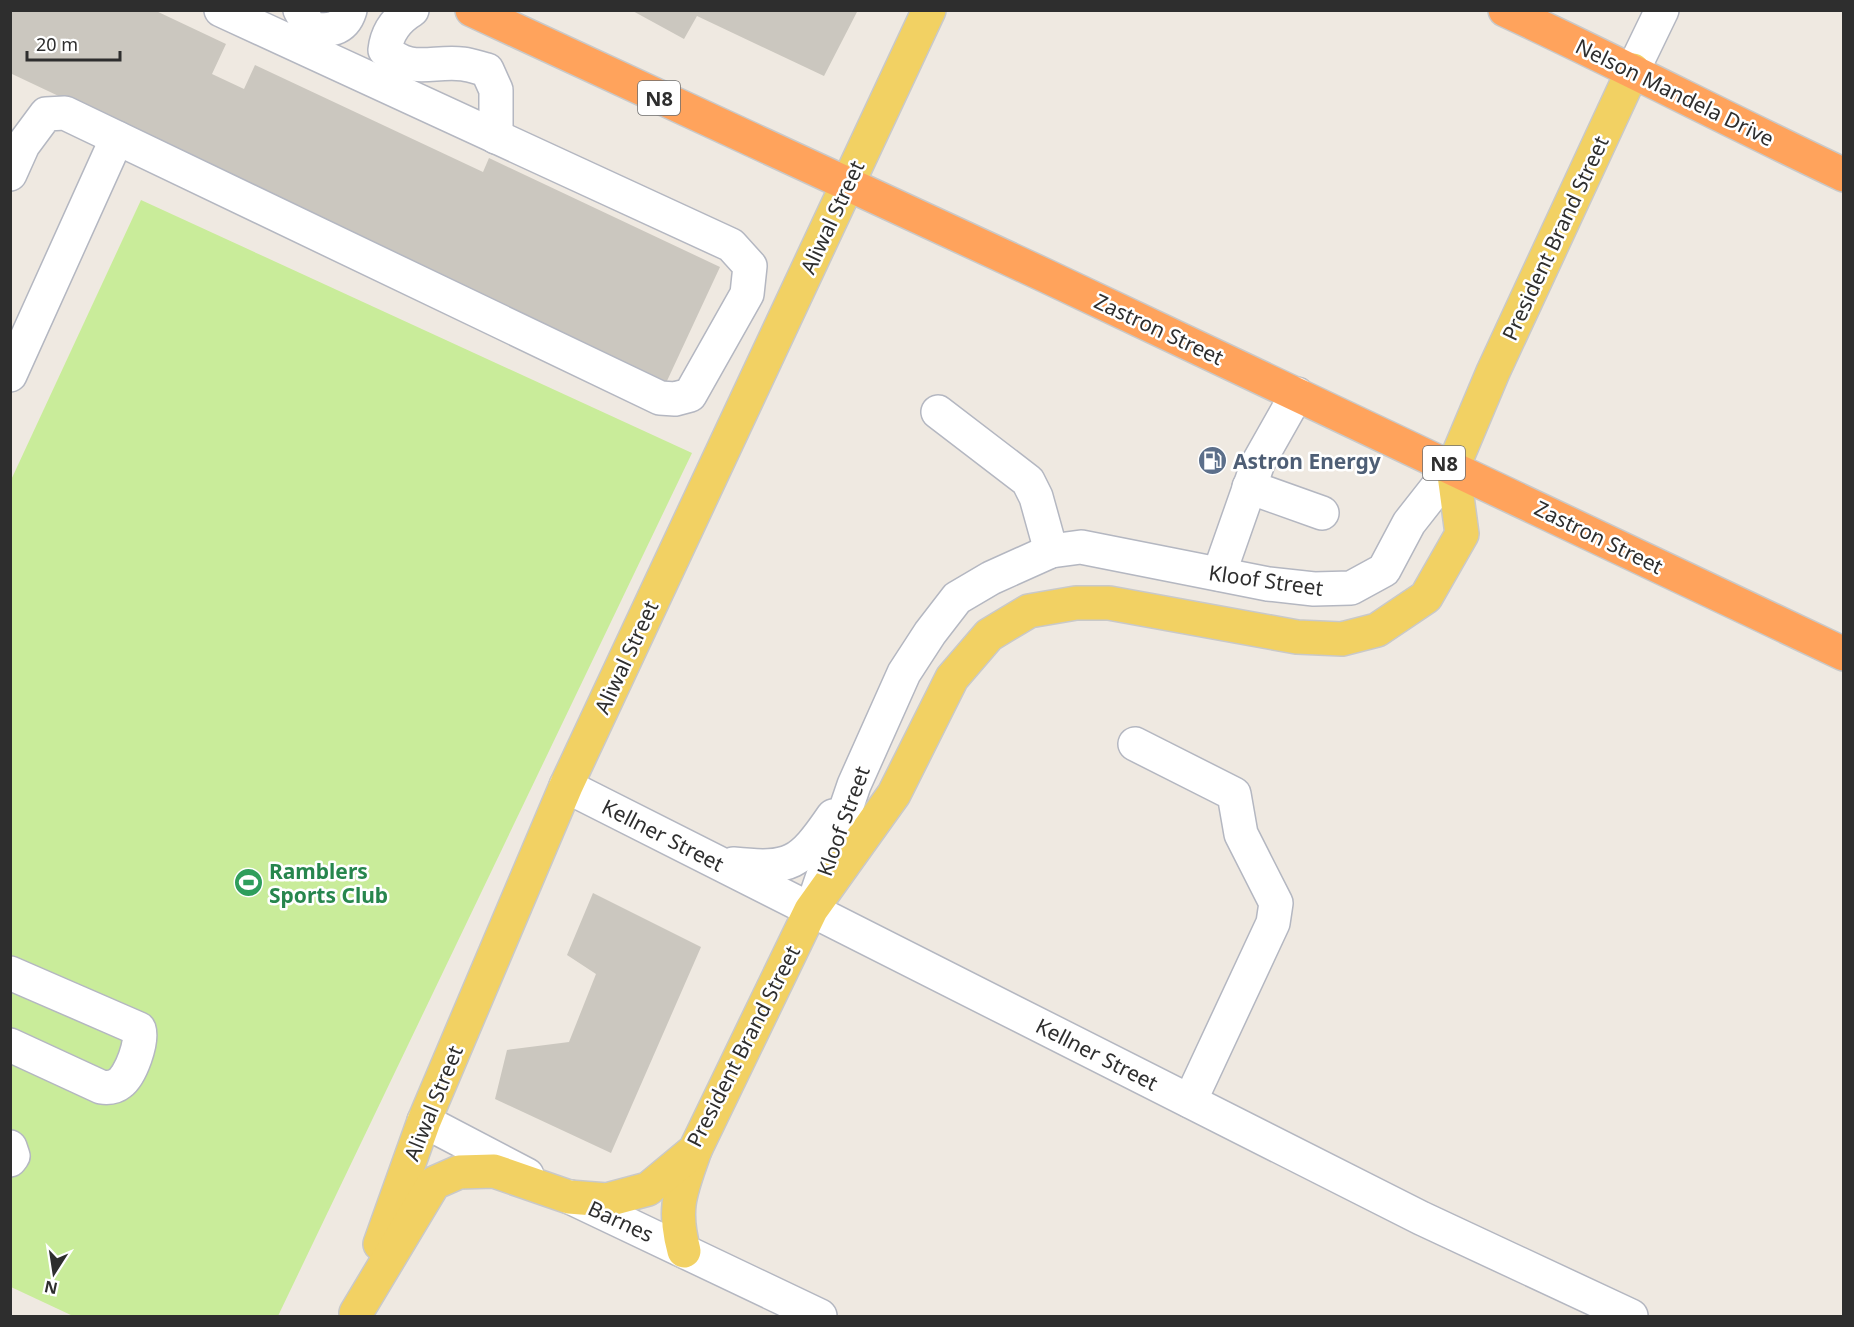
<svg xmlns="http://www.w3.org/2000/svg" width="1854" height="1327" font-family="'Noto Sans',sans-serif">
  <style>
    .pitch { fill: #c9ec9a }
    .building { fill: #cbc7bf }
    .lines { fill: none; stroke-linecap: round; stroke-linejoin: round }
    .minor-casing { stroke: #b4b7c1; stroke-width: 36 }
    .major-casing { stroke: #c9c9c9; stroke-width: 36 }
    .highway-casing { stroke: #c9c9c9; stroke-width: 36 }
    .minor { stroke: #fff; stroke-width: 33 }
    .major { stroke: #f2d163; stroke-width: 33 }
    .highway { stroke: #ffa35c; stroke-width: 33 }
    .labels { text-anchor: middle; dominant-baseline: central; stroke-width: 5; stroke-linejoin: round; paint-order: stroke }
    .shield { fill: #fff; stroke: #6d6d6d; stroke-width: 1.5 }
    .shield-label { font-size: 20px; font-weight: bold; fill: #2e2e2e }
    .street-label { font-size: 21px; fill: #2e2e2e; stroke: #fff }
    .service-label { font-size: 21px; font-weight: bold; fill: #4e5e75; stroke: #fff; text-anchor: start }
    .leisure-label { font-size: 21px; font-weight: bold; fill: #27864d; stroke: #fff; text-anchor: start }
  </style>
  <rect width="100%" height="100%" fill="#efe9e1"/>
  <polygon class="pitch" points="141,200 692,453 278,1316 73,1316 11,1287 11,480"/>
  <g class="building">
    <polygon points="10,10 154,10 226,44 212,74 244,89 255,65 483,172 489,158 720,267 666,383 12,74 10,78"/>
    <polygon points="631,10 858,10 824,76 697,16 684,39"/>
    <polygon points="593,893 701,947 611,1153 495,1099 507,1050 569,1042 596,974 567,955"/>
  </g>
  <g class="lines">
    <defs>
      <g id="minor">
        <path d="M300 10 310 28C328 32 344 30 350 10"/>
        <path d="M412 10C397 19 387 32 385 50 410 75 433 60 463 64 471 65 479 68 487 70L496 90V137"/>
        <polyline points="1633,70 1662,10"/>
        <polyline points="10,174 23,145 46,114 65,113 660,398 675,399 690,395 747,294 750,266 731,245 221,10"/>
        <polyline points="10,375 117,138"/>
        <polyline points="938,412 1028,481 1036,497 1051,551"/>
        <polyline points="1249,487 1322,513"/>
        <polyline points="1219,574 1258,463 1297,394"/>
        <polyline points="1135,744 1234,794 1241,834 1276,903 1273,923 1190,1101"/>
        <polyline points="566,786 1421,1218 1631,1316"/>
        <path d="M733 864C791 870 800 864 833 816"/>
        <polyline points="815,899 854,785 904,673 930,633 957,598 991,578 1051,551 1081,547 1268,584 1314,589 1351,588 1384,570 1409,523 1453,467"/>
        <path d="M10 973 139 1029C143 1041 131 1075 120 1083 114 1088 108 1088 101 1087L10 1045"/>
        <polyline points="424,1121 527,1175"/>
        <polyline points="10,1147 13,1156 10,1160"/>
        <polyline points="570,1197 820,1316"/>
      </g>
      <g id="major">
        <polyline points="380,1244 424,1121 566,786 929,10"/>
        <path d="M684 1251C672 1207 681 1191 695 1150"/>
        <polyline points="356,1313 434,1183 459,1172 494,1171 569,1197 607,1200 648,1189 695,1150 811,910 894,794 952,678 989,635 1029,611 1076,603 1109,603 1297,637 1342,639 1377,630 1426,597 1462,534 1453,467 1493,372 1633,70"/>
      </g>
      <g id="highway">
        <polyline points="472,10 1044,275 1844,654"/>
        <path d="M1505 10C1619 63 1730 121 1844 175"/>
      </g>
    </defs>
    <use href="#minor" class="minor-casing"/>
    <use href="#major" class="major-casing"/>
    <use href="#highway" class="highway-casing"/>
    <use href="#minor" class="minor"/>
    <use href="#major" class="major"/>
    <use href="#highway" class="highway"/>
  </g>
  <defs>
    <symbol id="fuel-disc" viewBox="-11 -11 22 22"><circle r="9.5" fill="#5c6f8a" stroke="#fff"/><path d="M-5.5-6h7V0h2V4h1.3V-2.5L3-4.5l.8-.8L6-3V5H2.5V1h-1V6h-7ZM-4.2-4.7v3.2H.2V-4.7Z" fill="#fff"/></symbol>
    <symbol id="stadium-disc" viewBox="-11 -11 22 22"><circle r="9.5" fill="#2e9e5b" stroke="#fff"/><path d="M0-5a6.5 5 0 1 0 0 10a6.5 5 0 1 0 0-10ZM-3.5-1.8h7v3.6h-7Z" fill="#fff"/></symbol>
  </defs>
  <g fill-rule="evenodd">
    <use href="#fuel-disc" x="1196" y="444" width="33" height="33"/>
    <use href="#stadium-disc" x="232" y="866" width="33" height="33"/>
  </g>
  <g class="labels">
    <g class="shield">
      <rect x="638" y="81" width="42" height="34" rx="4.5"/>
      <rect x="1423" y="446" width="42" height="34" rx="4.5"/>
    </g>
    <g class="shield-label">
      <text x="659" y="98">N8</text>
      <text x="1444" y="463">N8</text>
    </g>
    <g class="street-label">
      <text transform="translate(1675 92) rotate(26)">Nelson Mandela Drive</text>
      <text transform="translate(832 217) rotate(-65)">Aliwal Street</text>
      <text transform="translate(1555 238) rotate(-65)">President Brand Street</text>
      <text transform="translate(1159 329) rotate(25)">Zastron Street</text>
      <text transform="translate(1599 537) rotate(26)">Zastron Street</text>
      <text transform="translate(1266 580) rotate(8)">Kloof Street</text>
      <text transform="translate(626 657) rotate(-65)">Aliwal Street</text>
      <text transform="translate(843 821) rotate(-70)">Kloof Street</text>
      <text transform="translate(663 835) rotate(27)">Kellner Street</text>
      <text transform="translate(743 1046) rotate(-63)">President Brand Street</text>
      <text transform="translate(1097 1054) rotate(27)">Kellner Street</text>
      <text transform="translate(433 1103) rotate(-68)">Aliwal Street</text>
      <text transform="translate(621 1221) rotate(25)">Barnes</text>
    </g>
    <g class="service-label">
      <text x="1233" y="461">Astron Energy</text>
    </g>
    <g class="leisure-label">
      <text x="269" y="871">Ramblers<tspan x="269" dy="24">Sports Club</tspan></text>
    </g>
  </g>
  <rect width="1854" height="1327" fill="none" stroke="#2e2e2e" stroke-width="24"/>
  <g transform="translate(54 1273) rotate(192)" stroke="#ffffff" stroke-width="4.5" paint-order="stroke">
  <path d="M0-4.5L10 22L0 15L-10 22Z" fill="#2e2e2e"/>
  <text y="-9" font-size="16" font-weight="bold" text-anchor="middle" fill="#2e2e2e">N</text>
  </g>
  <path d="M27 51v9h93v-9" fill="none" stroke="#2e2e2e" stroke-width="3"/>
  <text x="36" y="51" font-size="18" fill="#2e2e2e" stroke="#ffffff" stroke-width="4.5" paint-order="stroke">20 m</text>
</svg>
